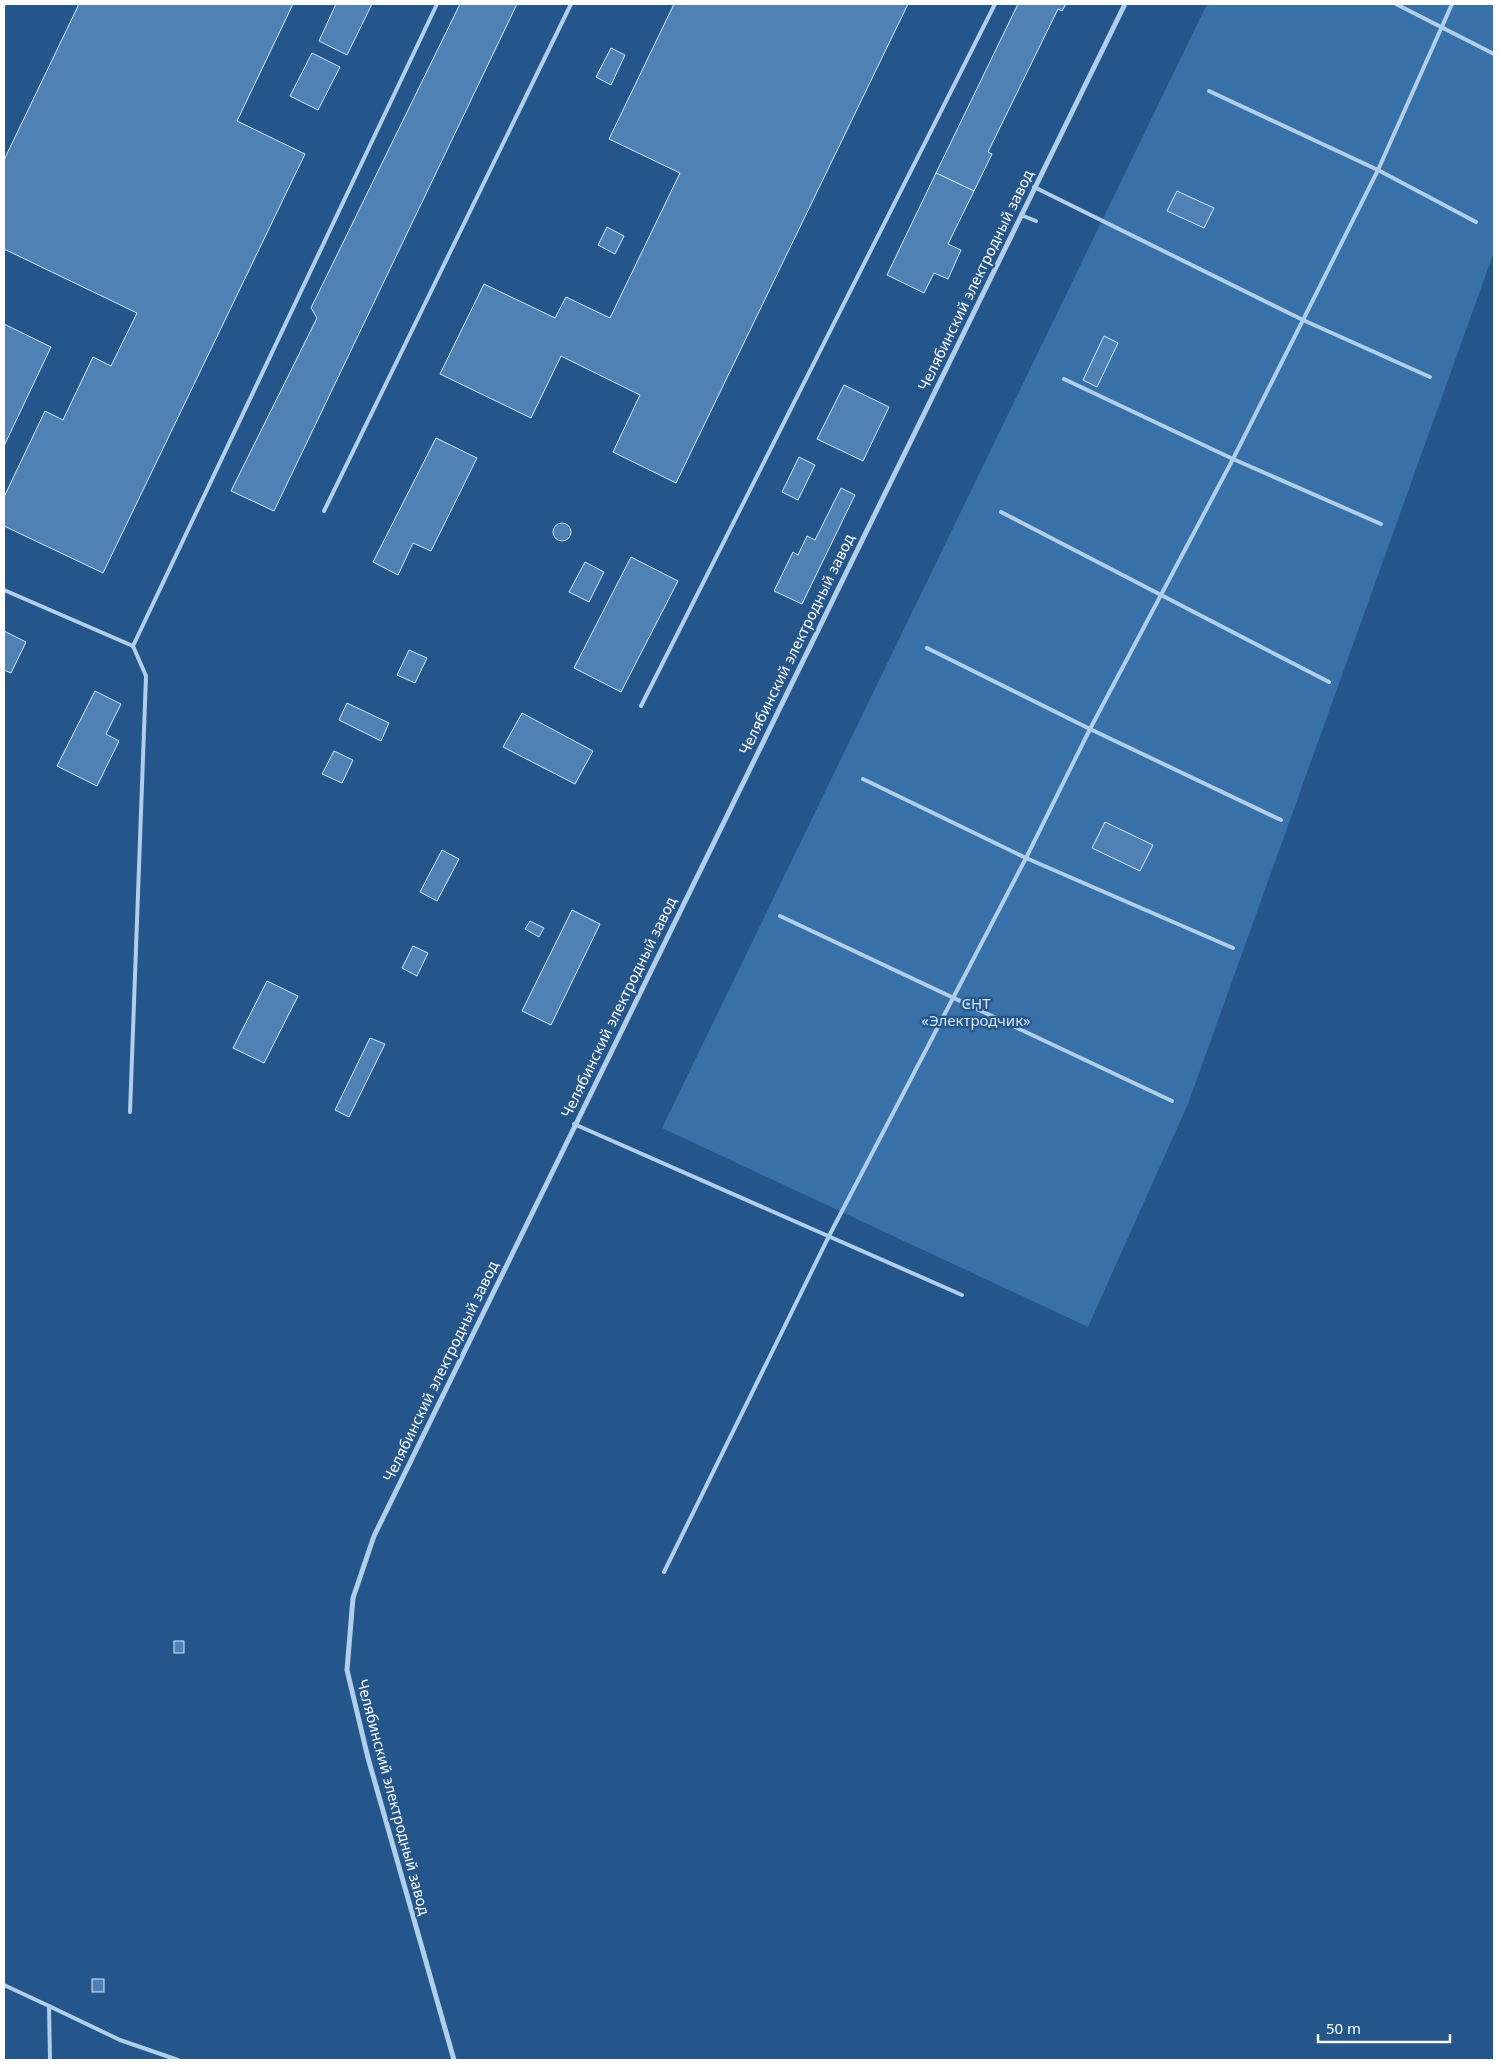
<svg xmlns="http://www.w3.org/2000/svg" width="1498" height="2064" font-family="'Noto Sans',sans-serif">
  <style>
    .green { fill: #3870a8 }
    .building { fill: #5081b4; stroke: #d6e7f8 }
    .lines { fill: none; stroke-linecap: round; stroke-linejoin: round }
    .lane { stroke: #b1ceea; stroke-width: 4 }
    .street { stroke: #b1ceea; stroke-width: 5 }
    .labels { text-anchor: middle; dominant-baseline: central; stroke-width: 4.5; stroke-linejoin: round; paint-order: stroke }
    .street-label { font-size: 15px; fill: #fff; stroke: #24558b }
    .park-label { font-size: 15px; fill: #d6e7f8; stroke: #24558b }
  </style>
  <rect width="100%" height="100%" fill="#24558b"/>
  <polygon class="green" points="1207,4 1494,4 1494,252 1188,1104 1088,1327 662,1128"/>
  <g class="building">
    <polygon points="79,4 293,4 237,121 305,154 103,573 4,526 4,497 45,411 63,420 93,357 111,366 137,313 4,249 4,160"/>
    <polygon points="336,4 372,4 347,55 319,41"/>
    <polygon points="460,4 517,4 274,511 231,491 317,318 311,308"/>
    <polygon points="674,4 908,4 676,483 613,452 640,395 561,356 531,418 440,374 484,284 555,318 566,297 610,318 680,173 609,139"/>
    <polygon points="1018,4 1066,4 1062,11 1058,9 988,152 992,154 974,191 936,173"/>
    <polygon points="611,48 625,55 611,85 596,77"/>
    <polygon points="312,53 340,67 318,110 290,96"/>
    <polygon points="936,173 974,191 948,244 961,250 948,279 934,273 924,293 887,275"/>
    <polygon points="1177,191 1214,208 1204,228 1167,211"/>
    <polygon points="607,227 624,236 615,254 598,245"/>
    <polygon points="4,324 51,347 4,446"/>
    <polygon points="1104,336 1118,343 1097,387 1083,380"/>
    <polygon points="844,385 889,407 863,461 817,439"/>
    <polygon points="436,438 477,458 431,551 413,543 398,575 373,562"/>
    <polygon points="799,457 815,465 798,500 782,492"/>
    <polygon points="841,488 855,495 802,604 774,591 793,552 798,555 807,536 815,540"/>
    <circle cx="562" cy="532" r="9"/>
    <polygon points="631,557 678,581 621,692 574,668"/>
    <polygon points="585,562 604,572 589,602 569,592"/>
    <polygon points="4,631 26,642 11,673 4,670"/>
    <polygon points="409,650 427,658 415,683 397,675"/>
    <polygon points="95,691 121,704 106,734 119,741 97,786 57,766"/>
    <polygon points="347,703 389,723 381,741 339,720"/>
    <polygon points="522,713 593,751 575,784 503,747"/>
    <polygon points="334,751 353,760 342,783 322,774"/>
    <polygon points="1105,822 1153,845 1140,871 1092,848"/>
    <polygon points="442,850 459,859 437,901 420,892"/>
    <polygon points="572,910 600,924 551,1025 522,1011"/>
    <polygon points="530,921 544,928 539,937 525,929"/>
    <polygon points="413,946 428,953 417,976 402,968"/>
    <polygon points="267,981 298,996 264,1063 233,1048"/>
    <polygon points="370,1038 385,1044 349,1117 335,1110"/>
    <rect x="174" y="1641" width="10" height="12"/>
    <rect x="92" y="1979" width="12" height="13"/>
  </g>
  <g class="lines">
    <g class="lane">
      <polyline points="1396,4 1494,54"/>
      <polyline points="4,5 4,4"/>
      <polyline points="1209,91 1378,170 1476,222"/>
      <polyline points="1034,187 1303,320 1430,377"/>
      <polyline points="1021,215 1036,221"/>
      <polyline points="1064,379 1233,459 1381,524"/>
      <polyline points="324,511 571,4"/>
      <polyline points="1001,512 1329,682"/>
      <polyline points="4,590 133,646 146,676 130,1112"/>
      <polyline points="133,646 437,4"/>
      <polyline points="927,648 1090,729 1281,820"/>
      <polyline points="641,706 995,4"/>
      <polyline points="863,779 1026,858 1233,948"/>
      <polyline points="780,916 1172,1101"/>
      <polyline points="574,1124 962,1295"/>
      <polyline points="664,1572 829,1236 1026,858 1090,729 1233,459 1303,320 1378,170 1452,4"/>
      <polyline points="4,1985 49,2006 50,2060"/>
      <polyline points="49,2006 120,2040 178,2060"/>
    </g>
    <polyline class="street" points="454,2060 368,1758 347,1670 353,1598 374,1536 1125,4"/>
  </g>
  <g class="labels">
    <g class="street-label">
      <text transform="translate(975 280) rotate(-64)">Челябинский электродный завод</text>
      <text transform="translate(796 644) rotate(-64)">Челябинский электродный завод</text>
      <text transform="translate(618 1007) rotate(-64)">Челябинский электродный завод</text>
      <text transform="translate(440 1371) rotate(-64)">Челябинский электродный завод</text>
      <text transform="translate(394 1797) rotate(75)">Челябинский электродный завод</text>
    </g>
    <g class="park-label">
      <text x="976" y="1003">СНТ<tspan x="976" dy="17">«Электродчик»</tspan></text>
    </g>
  </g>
  <rect width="1498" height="2064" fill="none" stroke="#ffffff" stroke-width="10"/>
  <path d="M1318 2034v8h132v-8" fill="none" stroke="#ffffff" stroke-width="2.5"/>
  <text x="1326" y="2034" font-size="15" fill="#ffffff" stroke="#24558b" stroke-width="4" paint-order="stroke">50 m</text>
</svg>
